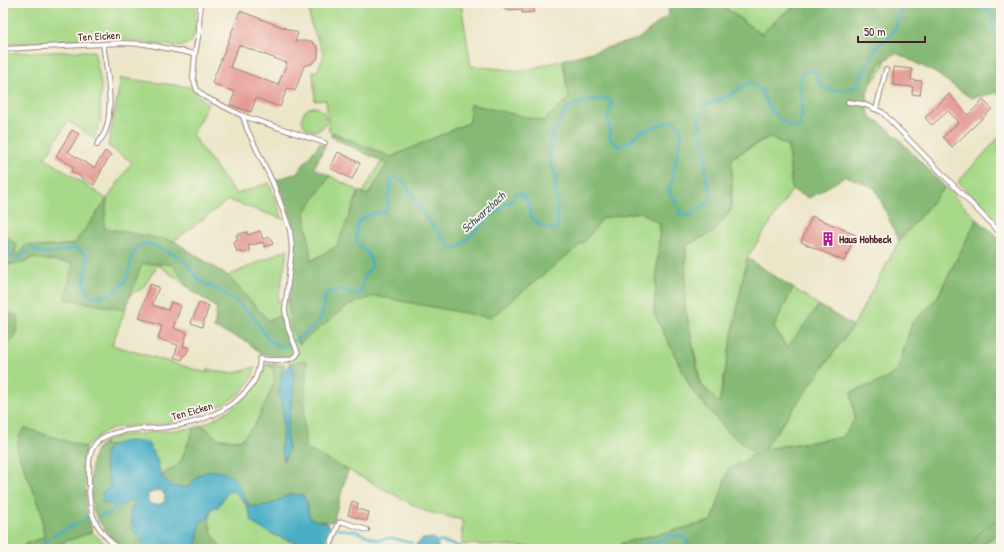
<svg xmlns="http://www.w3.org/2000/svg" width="1004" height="552" font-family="'Patrick Hand',sans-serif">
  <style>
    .green { fill: #a7d988; stroke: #787c5a }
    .forest { fill: #85b974; stroke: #686c50 }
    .water { fill: #47aec6; stroke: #486678; fill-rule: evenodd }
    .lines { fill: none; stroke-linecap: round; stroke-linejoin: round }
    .stream { stroke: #47aec6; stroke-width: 2.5 }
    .building { fill: #e49993; fill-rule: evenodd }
    .service-casing { stroke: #9b827a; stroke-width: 6 }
    .path { stroke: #9b827a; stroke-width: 1.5; stroke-dasharray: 1 3; stroke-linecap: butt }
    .service { stroke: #fff; stroke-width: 4 }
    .labels { text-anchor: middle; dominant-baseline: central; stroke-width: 3.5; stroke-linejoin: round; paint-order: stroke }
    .street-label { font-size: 11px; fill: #4a1f2b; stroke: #fbf7ec }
    .poi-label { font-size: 11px; font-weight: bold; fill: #4a1f2b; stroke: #fbf7ec; text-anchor: start }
    .water-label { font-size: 12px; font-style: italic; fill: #495869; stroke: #fbf7ec }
  </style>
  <rect width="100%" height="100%" fill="#fbf7ec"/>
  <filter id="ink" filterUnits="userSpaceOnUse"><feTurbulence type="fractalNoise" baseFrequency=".025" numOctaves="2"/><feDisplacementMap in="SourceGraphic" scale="8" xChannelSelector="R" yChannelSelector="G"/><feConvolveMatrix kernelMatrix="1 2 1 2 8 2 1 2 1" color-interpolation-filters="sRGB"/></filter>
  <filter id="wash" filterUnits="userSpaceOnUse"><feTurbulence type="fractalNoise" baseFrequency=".012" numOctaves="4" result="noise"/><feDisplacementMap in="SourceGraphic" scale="16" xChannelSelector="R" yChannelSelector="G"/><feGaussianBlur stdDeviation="0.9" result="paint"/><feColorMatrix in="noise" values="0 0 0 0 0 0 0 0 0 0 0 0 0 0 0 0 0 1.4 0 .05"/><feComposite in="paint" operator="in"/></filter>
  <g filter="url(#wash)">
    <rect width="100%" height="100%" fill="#ece6c9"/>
    <g class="green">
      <polygon points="3,3 196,3 195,30 192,41 181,47 104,37 3,45"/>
      <path d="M308 3H461L471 66 522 71 563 60 567 89 990 3 902 31 888 54 882 70 860 98 767 129 735 156 769 137 788 146 792 190 747 258 719 403 701 384 685 306 686 245 714 232 731 210 732 183 643 213 660 224 654 313 692 390 727 431 756 454 728 470 712 521 622 543 614 549H582L462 544V520L425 511 348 470 304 448V410L300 370 158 265 142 289 103 305 125 310 112 345 207 373 208 369C228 375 234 374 255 367 250 404 189 419 158 424 143 426 124 425 110 429 103 431 91 442 85 447L25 428 17 451 41 509 44 538 29 542 20 549H3V350L15 338 19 316 3 312V277L9 264 17 263 3 251V53L94 51 101 83 100 122 94 138 68 121 45 158 107 199 132 162 108 146 121 78 190 87 208 104 192 135 236 194 269 183 283 219 228 200 174 241 172 240 253 305 228 276 288 249 277 303 282 299 295 306 327 252 311 261 304 212 330 176 359 191 352 211 381 162 499 111 470 122 391 157 329 131 326 100 315 101 313 72 317 71 324 55 311 24Z"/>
      <polygon points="719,3 801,3 786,12 761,34"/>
      <circle cx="314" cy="119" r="12"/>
      <polygon points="1001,135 1001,226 958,182"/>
      <polygon points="945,187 977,219 937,298 912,323 897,371 884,380 851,392 855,419 843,437 763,449 853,326 899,241"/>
      <polygon points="793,288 819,305 788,348 773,327"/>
      <path d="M267 364 273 368 275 382 256 423 241 440 218 439 202 425C229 413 257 393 267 364Z"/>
      <polygon points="194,428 180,463 161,476 157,459 106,446 104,442 119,436"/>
      <path d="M232 491C243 496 249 510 252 521 265 527 307 550 318 545 325 543 326 536 328 530L333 532 330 543 326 549H223C211 535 206 526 212 507H218L227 493Z"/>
      <polygon points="1001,530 1001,549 978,549"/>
      <polygon points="92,532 110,549 52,549 53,546"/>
    </g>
    <g class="forest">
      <polygon points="668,3 719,3 761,34 786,12 801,3 1001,3 1001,92 971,98 934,72 896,53 879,64 867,92 869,116 889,129 945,187 899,241 875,188 846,176 809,198 792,190 788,146 769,137 732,157 731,209 714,232 686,245 685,306 700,384 719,403 747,258 793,288 774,327 787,348 819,305 853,326 764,449 843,437 855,419 851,392 884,380 897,371 912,323 937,298 977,219 1001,240 1001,530 978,549 621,549 622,543 712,521 728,470 755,454 727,431 692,390 654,313 660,224 641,212 603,218 585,241 490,318 375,296 349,305 299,344 291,329 288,304 294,265 294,247 291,217 276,180 297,173 320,143 325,146 314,168 330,176 305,212 311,261 337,246 359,191 368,195 387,164 330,136 333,133 391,157 470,122 470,104 543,121 569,98 563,60 638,39 669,14"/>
      <polygon points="107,199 104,228 174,241 228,276 269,321 281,315 288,337 296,352 293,356 280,357 262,354 246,341 214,328 217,307 190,290 172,264 142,264 125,310 65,299 73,263 32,258 24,263 9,264 3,277 3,233 17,245 14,254 19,253 27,244 40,247 74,244"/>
      <polygon points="3,312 19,316 15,338 3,350"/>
      <path d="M303 360 307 362 304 410 305 448 348 470 333 522 316 521 309 517 307 503 290 494 278 501 267 505 250 507 237 482 200 474 188 487H174L161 476 180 463 194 428 202 425 218 439 241 440 256 423 275 382 273 368 267 364H285L281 375 279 392 283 409V429L281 448 288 450C288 443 287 436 287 430 290 409 296 388 293 367L289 364Z"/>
      <polygon points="25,428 85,447 86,508 92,532 53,546 52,549 20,549 29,542 44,538 41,509 17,451 19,436"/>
      <path d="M104 442 106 446 113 444C98 459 106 469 111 487L135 503 130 511 133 530 148 548 147 549H121C114 541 97 521 94 512 89 499 89 459 97 448 99 446 102 444 104 442Z"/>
      <path d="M209 517C210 532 212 537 223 549H196L200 523Z"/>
    </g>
    <g class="water">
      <polygon points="289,364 293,366 294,375 293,393 287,432 288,450 284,461 281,448 283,429 283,409 279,392 281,374"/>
      <path d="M130 441 147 442 157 459 161 476 174 487H188C191 483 196 477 201 474 212 467 229 472 237 482 242 490 245 499 250 507L267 505 278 501 290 494 303 495 307 503 309 517 316 521 326 522 329 527C327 533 326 542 319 545 307 550 263 532 253 523 250 519 251 513 248 509 245 502 238 494 232 491L227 493 218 507 212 508 209 517 200 523 196 549H147V547L133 530 130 511 135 502 132 500 117 507 102 502V493L111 486C107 474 97 451 114 444 119 442 125 442 130 441ZM159 490 164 493 165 498 164 502C159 506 153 506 148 502V494Z"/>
      <polygon points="433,538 437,541 438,547 436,549 417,549 416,544 423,539"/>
    </g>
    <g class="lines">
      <g class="stream">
        <polyline points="970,3 976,7 987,9 992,15 994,32 1001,39"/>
        <path d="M3 237 9 243V253L11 257 19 259 25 252 33 249 45 254 75 248 88 256 84 283 88 295 101 297 113 292 126 281 133 254 137 246 147 243 182 258 200 281 217 289 235 301 252 315 268 339 278 346 284 347C296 339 318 328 322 314 325 305 321 302 326 293L342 289 357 295 360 293 365 275 372 266C369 254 368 251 357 244L356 232 359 221 371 214 385 211 388 203 391 180 396 177 404 181 422 213 451 248 458 247 498 210 511 201 515 194 521 193C531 201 527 212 533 219 537 225 547 228 553 230L558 227 555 186 557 177 550 162V143L557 125 569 107 585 101 606 98 612 102 607 119 610 130V139L618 147 627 143 640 132 671 121 679 125 682 132 669 192 678 205 680 214 688 216 708 203 712 195 706 178 705 152 700 134 699 119 705 105 727 97 748 83C763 87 762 94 768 105 774 116 783 123 794 128L799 126 802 117 801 93 799 82 802 74 808 71 815 72C823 97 836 91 856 87L876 47 887 39 896 27 900 14 901 3"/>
        <polyline points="98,517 109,514 119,504"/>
        <polyline points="325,527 333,528"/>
        <polyline points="338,529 355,531 377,540 391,538 412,543"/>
        <polyline points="53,536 88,518"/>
        <polyline points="433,542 440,541 468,549"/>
        <polyline points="39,549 48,540"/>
        <polyline points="625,549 642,546 645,543 658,541 671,535 684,537 691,549"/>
      </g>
    </g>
    <g id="blocks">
      <g class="building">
        <polygon points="499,3 533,3 534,12 522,13 522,9 507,10"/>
        <path d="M240 11 298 33 295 41H311L317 46 318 49V56L317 59 311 64 304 66 295 91 287 88 280 107 256 98 251 112 230 105 235 92 212 83ZM239 45 287 63 278 85 230 67Z"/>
        <polygon points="894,67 912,69 911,80 922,81 920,95 912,94 913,87 893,85"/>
        <polygon points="949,94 968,115 983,100 992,109 952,147 943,137 959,122 948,111 932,125 925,118"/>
        <polygon points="72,130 79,134 68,152 94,168 105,151 111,155 100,172 101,172 94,185 71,171 74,167 56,156"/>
        <polygon points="338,152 360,163 352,179 330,168"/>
        <polygon points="812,216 856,235 844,261 801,242"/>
        <polygon points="260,231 263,239 270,237 273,244 265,247 263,242 248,246 250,251 242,253 241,251 237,252 234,242 238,240 236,235 247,232 248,235"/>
        <polygon points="150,284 159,287 152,305 168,310 171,302 181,306 173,328 187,333 183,346 189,348 186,355 184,354 182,360 174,357 178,345 158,339 162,326 139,318"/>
        <polygon points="199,303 209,306 202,327 191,323"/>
        <polygon points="352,501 358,503 357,509 369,512 367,521 348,515"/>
      </g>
    </g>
  </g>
  <g filter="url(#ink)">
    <use href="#blocks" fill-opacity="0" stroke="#9b827a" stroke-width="1"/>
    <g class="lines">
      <defs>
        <g id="service">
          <polyline points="3,49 122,43 145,44 195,54 199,32 200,3"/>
          <polyline points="195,54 193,78 197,90 205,97 243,116 325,143"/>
          <polyline points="848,102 863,104 882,112 1001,234"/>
          <polyline points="876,109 886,70"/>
          <path d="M97 145C99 141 102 138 104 134 115 113 107 68 103 44"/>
          <path d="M118 549C94 526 89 516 89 483 89 469 87 452 97 442 113 427 147 430 168 427 193 424 217 416 237 400 252 387 258 379 260 359 270 360 295 363 298 353L288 328 285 310 292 249 290 230 273 183 247 129 243 116"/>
          <polyline points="329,549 339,523 343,522 367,530"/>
        </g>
      </defs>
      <use href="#service" class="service-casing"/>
      <g class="path">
        <polyline points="163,491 170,484"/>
        <polyline points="966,549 1001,519"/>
      </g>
      <use href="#service" class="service"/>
    </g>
  </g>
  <defs>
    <symbol id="building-bare" viewBox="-9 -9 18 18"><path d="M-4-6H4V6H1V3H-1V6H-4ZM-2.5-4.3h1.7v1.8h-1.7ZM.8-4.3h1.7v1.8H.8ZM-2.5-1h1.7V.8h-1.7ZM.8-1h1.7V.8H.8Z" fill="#b5179e" stroke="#fbf7ec" stroke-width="2.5" paint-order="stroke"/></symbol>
  </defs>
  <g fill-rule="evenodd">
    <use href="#building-bare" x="818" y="229" width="20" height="20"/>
  </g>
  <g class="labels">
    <g class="street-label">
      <text transform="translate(99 36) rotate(-3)">Ten Eicken</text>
      <text transform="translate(192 411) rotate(-16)">Ten Eicken</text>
    </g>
    <g class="poi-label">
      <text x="839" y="239">Haus Hohbeck</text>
    </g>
    <g class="water-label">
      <text transform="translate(483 212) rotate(-42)">Schwarzbach</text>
    </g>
  </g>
  <rect width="1004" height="552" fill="none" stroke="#fbf7ec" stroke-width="16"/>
  <path d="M858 36v6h67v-6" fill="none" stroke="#4a1f2b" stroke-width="2"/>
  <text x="864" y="36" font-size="12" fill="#4a1f2b" stroke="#fbf7ec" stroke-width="3" paint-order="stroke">50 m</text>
</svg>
